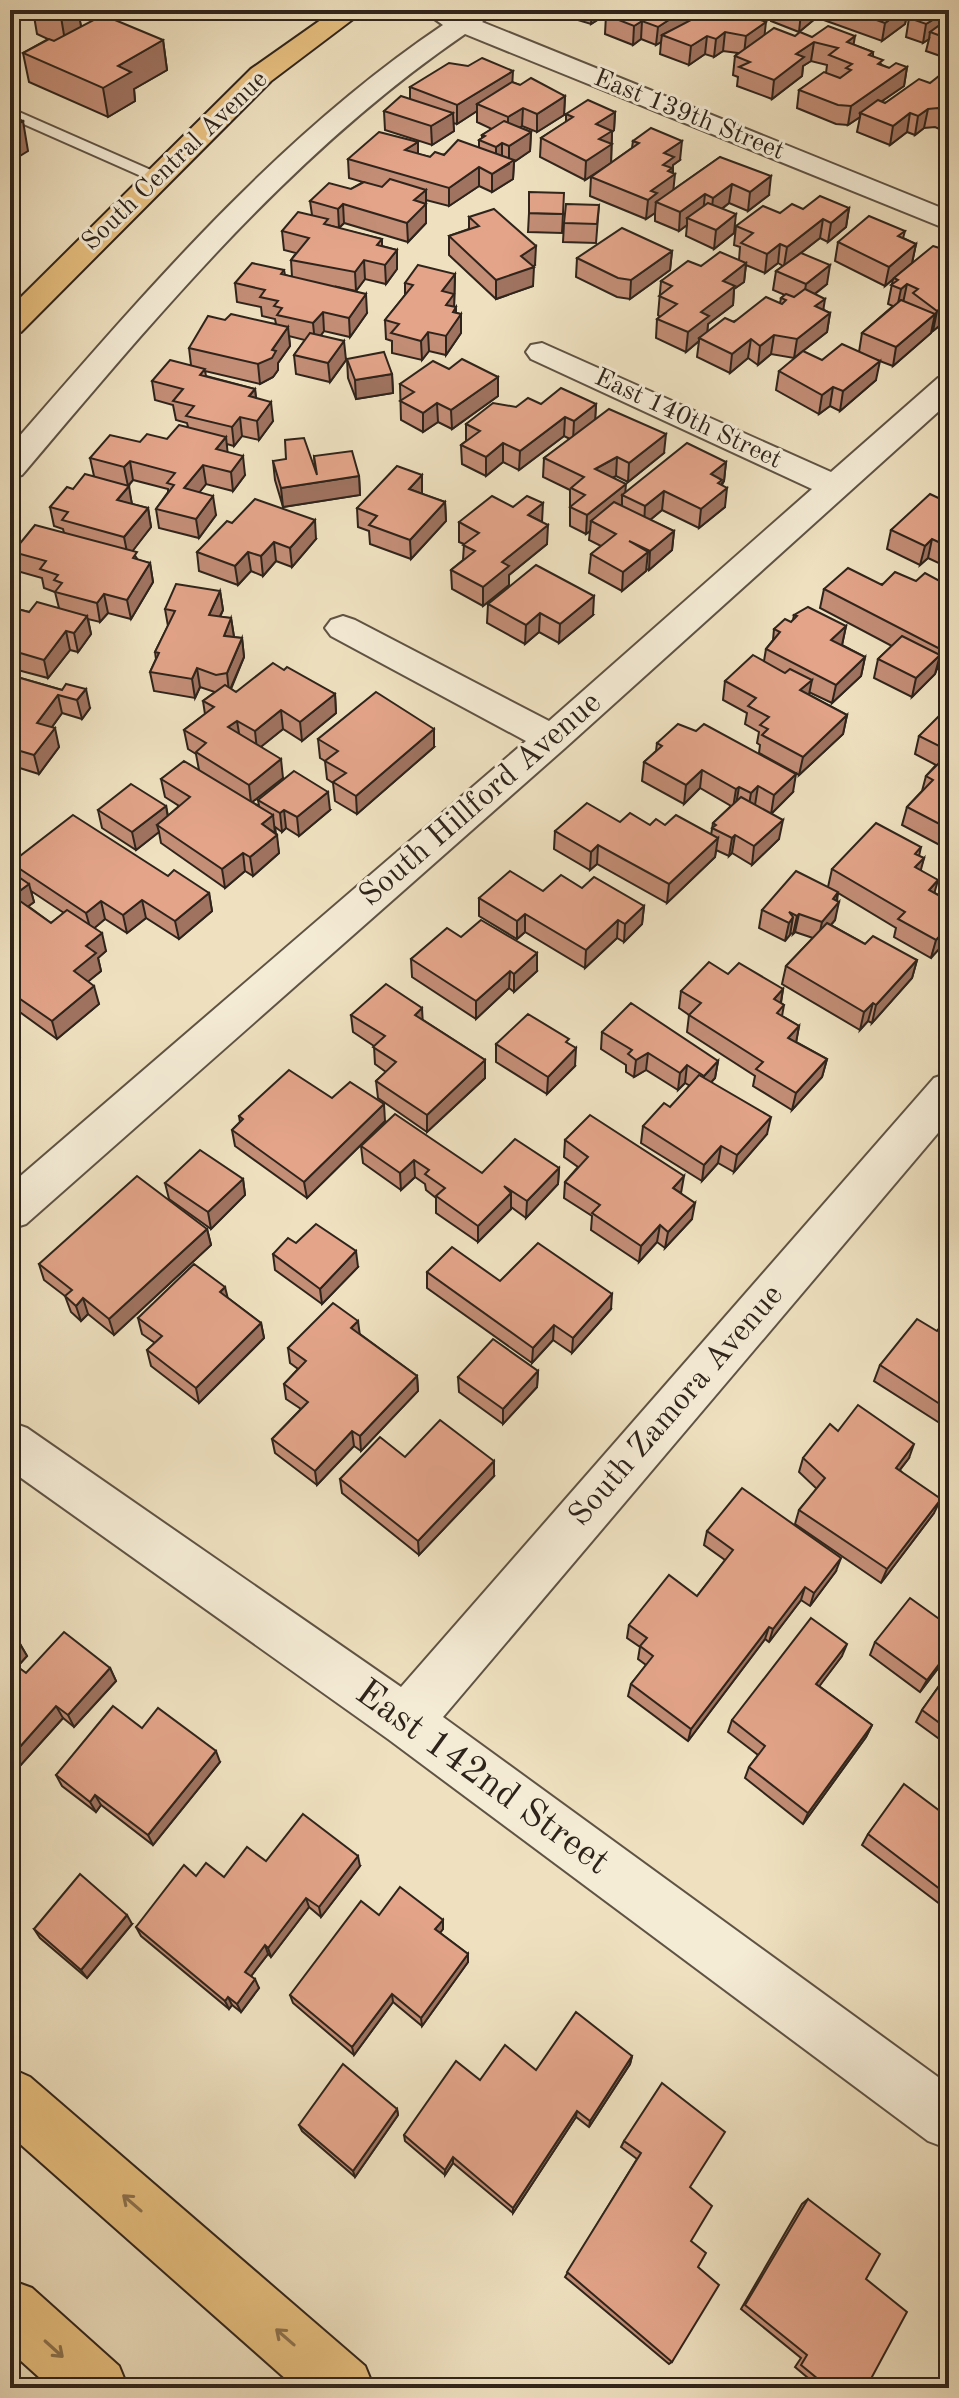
<svg xmlns="http://www.w3.org/2000/svg" width="959" height="2398" font-family="'Old Standard TT',serif">
  <style>
    .lines { fill: none; stroke-linecap: round; stroke-linejoin: round }
    .service-casing { stroke: #5f5344; stroke-width: 4 }
    .minor-casing { stroke: #5f5344; stroke-width: 4 }
    .primary-casing { stroke: #2f241b; stroke-width: 4 }
    .service { fill: #f5ecd6; fill-rule: evenodd }
    .minor { fill: #f5ecd6; fill-rule: evenodd }
    .primary { fill: #e8c080; fill-rule: evenodd }
    .wall { fill: #c38d76; stroke: #2f241b; stroke-width: 2; fill-rule: evenodd }
    .shaded-wall { fill: #9f7360; stroke: #2f241b; stroke-width: 2 }
    .building { fill: #e3a489; stroke: #2f241b; stroke-width: 2 }
    .oneway { stroke: #8c724e }
    .labels { text-anchor: middle; dominant-baseline: central; stroke-width: 6; stroke-linejoin: round; paint-order: stroke }
    .far-street-label { font-size: 26px; fill: #2f241b; stroke: #f5ecd6 }
    .street-label { font-size: 32px; fill: #2f241b; stroke: #f5ecd6 }
    .near-street-label { font-size: 38px; fill: #2f241b; stroke: #f5ecd6 }
  </style>
  <rect width="100%" height="100%" fill="#efe1c0"/>
  <filter id="stains"><feTurbulence type="fractalNoise" baseFrequency=".0025" numOctaves="4"/><feColorMatrix values="0 0 0 0 .2 0 0 0 0 .09 0 0 0 0 .02 0 0 0 .5 -.17"/></filter>
  <radialGradient id="worn" r=".72"><stop offset=".6" stop-color="#630" stop-opacity="0"/><stop offset="1" stop-color="#630" stop-opacity=".3"/></radialGradient>
  <g class="lines">
    <defs>
      <polygon id="service" points="10,108 160,174 163,177 150,180 10,118"/>
      <g id="minor">
        <path d="M432 10 460 13 495 10 482 22 949 211V230L465 34C291 153 157 316 22 475L10 478V447C143 295 274 139 443 25L429 15Z"/>
        <polygon points="542,343 831,472 938,378 949,376 949,402 565,748 26,1224 10,1229 10,1185 526,741 331,636 325,628 331,620 343,616 355,620 549,721 812,489 531,359 526,352 531,345"/>
        <polygon points="949,1073 949,1120 443,1717 949,2085 949,2149 928,2141 388,1739 10,1470 10,1422 27,1428 401,1687 934,1078"/>
      </g>
      <g id="primary">
        <polygon points="335,10 365,10 271,81 21,332 10,334 10,308 251,69"/>
        <polygon points="10,2068 30,2077 365,2366 374,2388 296,2388 10,2135"/>
        <polygon points="10,2280 32,2288 119,2366 128,2388 51,2388 10,2351"/>
      </g>
    </defs>
    <use href="#service" class="service-casing"/>
    <use href="#minor" class="minor-casing"/>
    <use href="#primary" class="primary-casing"/>
    <use href="#service" class="service"/>
    <use href="#minor" class="minor"/>
    <use href="#primary" class="primary"/>
  </g>
  <g class="wall">
    <polygon points="33,10 78,10 81,27 163,40 167,70 134,89 135,101 108,117 29,82 23,53 48,39 37,34"/>
    <polygon points="551,10 613,10 591,24 551,12"/>
    <polygon points="615,10 703,10 703,14 764,35 812,37 854,45 873,52 873,56 882,65 889,68 907,67 904,86 881,102 885,103 930,83 949,80 949,127 944,131 935,127 924,128 915,135 907,132 890,145 857,132 860,117 848,125 836,124 797,108 799,90 826,73 827,65 811,61 803,66 802,76 772,99 737,86 738,77 733,75 735,56 738,53 723,51 714,57 705,54 689,65 660,54 661,42 656,45 641,39 633,45 605,34 606,15"/>
    <polygon points="739,10 908,10 905,24 882,41 821,19 822,13 799,32 771,21 772,13 763,19"/>
    <polygon points="913,10 949,10 949,59 926,51 929,39 923,43 906,37 909,18 912,16"/>
    <polygon points="512,82 520,85 565,96 564,115 537,132 522,126 520,128 531,132 530,151 514,162 513,179 492,192 479,186 449,206 426,200 426,223 408,242 344,223 339,228 328,225 328,226 382,239 382,246 397,250 397,269 386,284 365,279 356,291 338,287 367,313 350,337 324,331 321,335 346,360 330,382 296,374 294,355 305,340 289,336 290,346 278,363 278,370 273,377 260,384 205,371 206,376 255,389 256,398 273,421 259,440 242,436 234,446 227,444 227,452 245,475 233,491 206,484 199,492 216,515 199,538 159,528 156,509 168,492 168,489 133,480 128,486 132,504 148,508 151,527 132,551 138,560 150,563 153,582 131,619 108,613 100,622 88,619 91,634 78,652 70,650 48,678 10,668 10,607 29,612 59,608 55,592 44,588 42,578 17,571 13,552 64,533 63,529 54,526 50,507 73,489 94,476 90,458 140,442 167,439 188,427 187,423 176,420 173,405 155,400 152,381 191,365 189,348 225,320 276,324 275,319 262,316 261,307 237,302 235,283 284,270 285,275 292,277 291,260 296,253 284,250 282,231 312,215 310,201 351,189 363,182 349,178 348,159 418,142 418,154 430,157 479,148 479,140 482,138 482,135 492,129 477,122 477,111 457,124 453,123 454,131 432,145 385,130 384,111 410,99 410,87"/>
    <polygon points="615,112 614,130 612,132 611,163 585,180 540,157 541,138 566,122 566,114"/>
    <polygon points="633,141 680,160 673,165 673,190 720,157 769,195 748,211 729,203 722,209 734,233 714,249 686,236 687,225 679,231 655,221 655,213 646,219 590,196 591,177 632,148"/>
    <polygon points="599,205 596,243 563,242 564,223"/>
    <path d="M849 208 846 227 828 242 820 238 801 253 827 284 815 294 824 310 830 313 827 332 794 358 771 354 758 365 748 358 730 373 697 357 699 341 686 352 656 338 657 319 660 317 658 315 661 281 701 266 739 260 740 247 734 245 736 226 780 213 803 209ZM778 263 783 266 776 271 773 290 785 295 781 298 780 303 707 332 708 324 733 305 734 289 744 282 746 265 765 273Z"/>
    <polygon points="529,213 563,214 562,233 528,232"/>
    <polygon points="469,217 535,265 533,267 533,286 496,299 449,255 449,236 469,229"/>
    <polygon points="905,231 903,238 916,244 912,263 949,251 949,318 933,331 932,330 931,333 893,366 872,358 876,380 840,411 830,406 819,414 776,390 779,371 859,352 862,333 893,306 888,304 893,279 885,286 835,261 838,242"/>
    <polygon points="672,251 670,270 630,299 617,297 576,277 577,258"/>
    <polygon points="455,274 454,306 456,313 461,314 461,333 446,355 429,351 422,360 392,353 392,341 386,339 385,320 405,295 405,283"/>
    <polygon points="347,359 392,374 393,393 356,399 348,378"/>
    <polygon points="449,369 498,377 498,396 452,429 438,422 423,432 401,420 400,384"/>
    <polygon points="541,404 596,404 595,420 664,453 628,482 616,476 613,478 625,493 726,462 724,481 722,485 725,507 699,528 662,510 650,520 674,531 672,550 649,570 646,569 646,571 622,591 589,573 591,554 601,546 589,540 590,531 586,534 570,526 570,490 543,477 544,458 570,439 564,436 519,470 503,462 486,476 462,464 461,445 466,441 466,424 516,407"/>
    <polygon points="314,456 359,476 360,495 283,507 275,480 273,461 315,468"/>
    <polygon points="949,475 949,500 942,497 946,478"/>
    <polygon points="422,494 445,502 446,521 411,559 370,544 369,531 358,527 357,508"/>
    <polygon points="949,503 949,657 937,669 935,674 912,697 874,678 878,659 892,646 820,608 824,589 916,581 941,582 944,572 940,570 941,564 928,558 920,565 887,549 891,530"/>
    <polygon points="459,522 542,522 547,544 509,575 509,585 483,606 452,589 451,570 463,560 464,544 459,542"/>
    <polygon points="232,523 316,539 292,567 276,561 263,576 251,571 238,585 199,571 197,552"/>
    <polygon points="220,591 223,610 220,617 231,618 234,637 242,638 244,657 231,689 236,692 284,670 335,694 336,713 302,741 283,729 260,747 283,778 252,802 259,806 258,800 330,810 299,836 286,828 282,832 275,827 279,853 253,876 245,871 225,888 161,843 159,832 136,850 102,828 98,810 166,806 168,816 179,806 165,797 161,779 199,770 196,754 188,749 184,730 205,714 203,701 215,692 200,687 195,698 154,691 150,672 156,659 155,652 168,626 165,609"/>
    <polygon points="488,604 593,615 559,643 539,632 525,644 487,623"/>
    <polygon points="794,615 846,626 842,645 865,657 861,676 832,703 809,692 809,695 847,715 843,734 799,775 759,753 760,745 757,743 759,732 745,724 747,713 723,700 725,681 764,661 766,649 773,640 774,629 791,622 793,620"/>
    <polygon points="10,675 62,690 90,708 82,719 62,713 52,727 59,747 39,774 10,765"/>
    <polygon points="949,715 949,850 902,825 907,807 922,791 926,776 936,765 915,754 919,736"/>
    <polygon points="318,739 434,747 357,814 335,801 333,783 327,779 325,761 320,758"/>
    <polygon points="657,743 793,792 771,814 779,839 752,865 732,853 729,856 716,850 715,857 667,903 597,864 590,870 554,849 555,831 620,822 650,825 665,825 711,835 713,823 731,806 700,788 684,804 642,781 644,762 656,751"/>
    <polygon points="921,847 919,856 924,858 920,870 935,893 949,901 931,958 894,937 896,928 838,893 835,920 831,925 865,944 917,960 912,978 872,1023 868,1021 860,1030 782,984 786,966 813,938 795,932 793,934 790,933 785,941 759,928 762,910 828,887 832,869"/>
    <path d="M11 863 168 876 209 893 212 911 179 939 146 918 127 933 105 919 94 928 106 951 98 958 101 971 88 981 99 1004 57 1039 10 1005V871L14 874ZM31 891 64 913 51 923 28 906 34 902Z"/>
    <polygon points="582,888 644,906 642,924 624,942 617,938 585,968 525,932 517,939 479,916 479,898"/>
    <polygon points="461,937 537,971 514,992 509,988 476,1019 412,977 411,959"/>
    <polygon points="728,974 783,989 781,1003 784,1005 782,1016 799,1026 796,1042 827,1059 822,1077 792,1110 753,1086 755,1076 687,1032 689,1015 679,1008 681,991"/>
    <polygon points="351,1015 423,1020 485,1060 485,1078 427,1132 378,1098 376,1081 386,1072 375,1064 374,1046 353,1032"/>
    <polygon points="602,1032 718,1061 715,1078 711,1082 767,1134 734,1172 718,1163 702,1181 641,1143 643,1126 670,1107 690,1086 685,1083 678,1090 646,1070 634,1077 626,1072 626,1065 601,1049"/>
    <polygon points="496,1044 575,1066 547,1094 496,1062"/>
    <polygon points="332,1098 385,1121 307,1198 235,1146 232,1130 240,1122 239,1116"/>
    <polygon points="565,1140 681,1193 692,1219 665,1248 657,1242 639,1262 591,1230 592,1216 564,1198 565,1182 578,1167 564,1157"/>
    <polygon points="361,1146 482,1173 559,1168 558,1184 526,1218 511,1207 511,1209 478,1242 436,1213 436,1198 426,1190 425,1184 415,1177 401,1190 363,1163"/>
    <polygon points="243,1179 245,1195 211,1229 169,1199 165,1183"/>
    <polygon points="207,1229 211,1245 114,1335 88,1314 81,1321 71,1312 65,1296 44,1280 39,1264"/>
    <polygon points="296,1243 358,1267 322,1304 275,1270 273,1254"/>
    <polygon points="427,1272 500,1281 611,1309 572,1353 553,1340 532,1363 427,1288"/>
    <polygon points="228,1298 261,1323 264,1338 199,1403 151,1366 147,1350 155,1343 142,1334 138,1318"/>
    <polygon points="949,1316 949,1429 874,1381 880,1365 937,1331"/>
    <polygon points="360,1334 417,1376 418,1391 361,1451 354,1446 317,1485 275,1453 272,1439 301,1409 286,1399 284,1384 298,1369 290,1363 288,1348"/>
    <polygon points="538,1371 537,1387 503,1424 459,1392 458,1377"/>
    <polygon points="838,1431 909,1458 900,1470 934,1513 881,1583 795,1524 799,1510 817,1489 799,1472 803,1458"/>
    <polygon points="405,1457 494,1476 419,1555 342,1493 340,1479"/>
    <polygon points="707,1531 836,1571 810,1606 801,1600 769,1642 765,1639 688,1741 628,1696 631,1684 646,1665 638,1659 640,1647 627,1638 629,1625 697,1596 725,1560 704,1545"/>
    <polygon points="10,1636 20,1644 27,1656 17,1667 26,1673 110,1668 116,1681 74,1727 63,1718 10,1777"/>
    <polygon points="875,1642 949,1654 920,1692 870,1655"/>
    <polygon points="842,1656 819,1686 872,1725 866,1737 803,1824 745,1778 749,1767 758,1755 728,1732 732,1720"/>
    <polygon points="949,1672 949,1746 916,1722 922,1710"/>
    <polygon points="142,1728 220,1762 153,1845 101,1805 96,1812 62,1786 56,1775"/>
    <polygon points="949,1798 949,1911 862,1845 868,1834 940,1811"/>
    <polygon points="266,1861 360,1866 321,1917 309,1907 271,1957 268,1954 251,1976 259,1988 241,2012 232,2005 229,2009 141,1936 136,1927 196,1876 224,1877"/>
    <polygon points="379,1915 443,1920 443,1929 440,1933 468,1954 468,1962 422,2026 393,2002 354,2055 293,2003 290,1995"/>
    <polygon points="132,1924 87,1978 40,1938 34,1929"/>
    <polygon points="632,2056 630,2064 589,2127 576,2117 513,2213 453,2163 445,2175 405,2141 404,2135 480,2080 536,2070"/>
    <polygon points="397,2109 398,2115 355,2177 302,2131 299,2125"/>
    <polygon points="624,2141 690,2187 691,2241 698,2267 672,2362 669,2364 565,2277 637,2159 621,2147"/>
    <polygon points="808,2199 866,2279 866,2388 820,2388 795,2367 801,2358 741,2309 802,2204"/>
  </g>
  <g class="shaded-wall">
    <polygon points="10,10 27,10 28,14 10,23"/>
    <polygon points="74,10 78,10 83,37 66,47 61,17"/>
    <polygon points="592,10 613,10 591,24"/>
    <polygon points="684,10 703,10 702,16 662,35 661,42 656,45 658,27"/>
    <polygon points="764,10 772,10 772,13 763,19"/>
    <polygon points="806,10 822,10 822,13 799,32 801,13"/>
    <polygon points="902,10 908,10 905,24 882,41 885,23"/>
    <polygon points="949,10 946,28 930,32 929,39 923,43 926,24"/>
    <polygon points="642,21 641,39 633,45 634,26"/>
    <polygon points="766,22 764,40 744,54 746,36"/>
    <polygon points="725,32 723,51 714,57 716,39"/>
    <polygon points="707,36 705,54 689,65 691,46"/>
    <polygon points="855,36 852,54 847,42"/>
    <polygon points="163,40 167,70 134,89 135,101 108,117 103,88 118,66"/>
    <polygon points="814,42 811,61 803,66 802,76 772,99 774,80 796,54"/>
    <polygon points="907,67 904,86 863,114 860,113 860,117 848,125 851,106"/>
    <polygon points="513,71 512,89 477,104 477,111 457,124 457,105"/>
    <polygon points="565,96 564,115 537,132 537,114"/>
    <polygon points="523,108 522,126 508,136 508,117"/>
    <polygon points="928,109 924,128 915,135 918,116"/>
    <polygon points="949,111 949,127 944,131 948,112"/>
    <polygon points="615,112 614,130 612,132 611,163 585,180 586,161 596,124"/>
    <polygon points="453,113 454,131 432,145 431,126"/>
    <polygon points="910,113 907,132 890,145 893,126"/>
    <polygon points="23,121 28,151 10,162 10,128"/>
    <polygon points="531,132 530,151 514,162 513,179 492,192 492,174 509,164 509,146"/>
    <polygon points="682,141 680,160 673,165 672,176 675,174 673,193 656,202 655,213 646,219 648,200 664,153"/>
    <polygon points="418,142 418,161 405,150"/>
    <polygon points="502,143 502,162 496,166 496,147"/>
    <polygon points="479,167 479,186 449,206 449,188"/>
    <polygon points="771,176 769,195 748,211 750,192"/>
    <polygon points="732,184 729,203 711,217 713,198"/>
    <polygon points="426,190 426,223 408,242 407,223 414,200"/>
    <polygon points="705,194 703,213 687,218 687,225 679,231 680,212"/>
    <polygon points="343,204 344,223 339,228 338,209"/>
    <polygon points="849,208 846,227 828,242 831,223"/>
    <polygon points="736,214 734,233 714,249 716,230"/>
    <polygon points="823,219 820,238 784,266 787,247"/>
    <polygon points="780,244 778,263 765,273 767,254"/>
    <polygon points="916,244 912,263 885,286 889,267"/>
    <polygon points="536,246 535,265 531,268 534,267 533,286 496,299 496,280 521,256"/>
    <polygon points="397,250 397,269 386,284 385,265"/>
    <polygon points="672,251 670,270 630,299 631,280"/>
    <polygon points="364,260 365,279 356,291 355,272"/>
    <polygon points="746,263 744,282 734,289 733,305 708,324 707,335 699,338 699,341 686,352 688,332 701,312 723,281"/>
    <polygon points="830,265 827,284 803,303 806,284"/>
    <polygon points="455,274 454,310 456,307 456,321 461,314 461,333 446,355 446,324 442,291"/>
    <polygon points="907,284 903,303 897,308 901,289"/>
    <polygon points="366,294 367,313 350,337 349,318"/>
    <polygon points="825,299 822,318 815,306"/>
    <polygon points="949,302 949,318 933,331 937,311"/>
    <polygon points="323,312 324,331 315,343 313,323"/>
    <polygon points="830,313 827,332 794,358 797,339"/>
    <polygon points="935,314 931,333 893,366 896,347"/>
    <polygon points="288,327 290,346 278,363 278,370 273,377 260,384 258,364 272,350"/>
    <polygon points="428,332 429,351 422,360 421,341"/>
    <polygon points="774,335 771,354 758,365 760,346"/>
    <polygon points="751,339 748,358 730,373 732,354"/>
    <polygon points="344,341 346,360 330,382 328,363"/>
    <polygon points="880,361 876,380 840,411 843,391"/>
    <polygon points="392,374 393,393 356,399 355,380"/>
    <polygon points="498,377 498,396 452,429 451,410"/>
    <polygon points="833,387 830,406 819,414 822,395"/>
    <polygon points="255,389 257,408 249,396"/>
    <polygon points="271,402 273,421 259,440 257,421"/>
    <polygon points="437,403 438,422 423,432 423,413"/>
    <polygon points="596,404 595,423 573,440 574,421"/>
    <polygon points="240,417 242,436 234,446 232,427"/>
    <polygon points="565,417 564,436 519,470 520,451"/>
    <polygon points="666,434 664,453 628,482 629,463"/>
    <polygon points="226,437 228,456 216,449"/>
    <polygon points="503,443 503,462 486,476 486,457"/>
    <polygon points="243,456 245,475 233,491 231,472"/>
    <polygon points="617,457 616,476 594,488 595,469"/>
    <polygon points="130,461 133,480 128,486 124,467"/>
    <polygon points="726,462 724,481 722,483 721,493 727,488 725,507 699,528 701,509 711,474"/>
    <polygon points="203,465 206,484 187,508 184,488"/>
    <polygon points="422,475 422,494 409,489"/>
    <polygon points="359,476 360,495 283,507 281,488"/>
    <polygon points="626,484 625,496 622,495 622,505 591,521 590,531 586,534 587,515"/>
    <polygon points="129,486 132,505 117,500"/>
    <polygon points="664,491 662,510 644,525 645,506"/>
    <polygon points="213,496 216,515 199,538 196,519"/>
    <polygon points="445,502 446,521 411,559 410,540"/>
    <polygon points="543,503 542,522 528,515"/>
    <polygon points="148,508 151,527 128,557 124,537"/>
    <polygon points="315,520 316,539 292,567 290,548"/>
    <polygon points="548,525 547,544 509,575 509,585 483,606 483,587 502,562"/>
    <polygon points="674,531 672,550 649,570 650,551"/>
    <polygon points="932,539 928,558 920,565 925,546"/>
    <polygon points="274,542 276,561 263,576 261,556"/>
    <polygon points="248,552 251,571 238,585 235,566"/>
    <polygon points="648,552 646,571 622,591 623,572"/>
    <polygon points="150,563 153,582 131,619 127,600"/>
    <polygon points="220,591 223,610 211,634 209,615"/>
    <polygon points="104,594 108,613 100,622 97,603"/>
    <polygon points="594,596 593,615 559,643 560,624"/>
    <polygon points="540,613 539,632 525,644 526,625"/>
    <polygon points="87,616 91,634 78,652 74,633"/>
    <polygon points="231,618 234,637 224,636"/>
    <polygon points="846,626 842,645 827,659 831,640"/>
    <polygon points="66,631 70,650 48,678 44,660"/>
    <polygon points="242,638 244,657 229,692 227,673"/>
    <polygon points="949,643 949,657 937,669 942,650"/>
    <polygon points="940,655 935,674 912,697 916,678"/>
    <polygon points="865,657 861,676 832,703 836,685"/>
    <polygon points="197,668 200,687 195,698 192,679"/>
    <polygon points="812,680 808,699 800,690"/>
    <polygon points="86,689 90,708 82,719 77,700"/>
    <polygon points="335,694 336,713 302,741 300,722"/>
    <polygon points="58,695 62,713 41,742 37,723"/>
    <polygon points="281,710 283,729 257,750 255,731"/>
    <polygon points="847,715 843,734 799,775 803,757"/>
    <polygon points="237,721 240,739 228,727"/>
    <polygon points="55,728 59,747 39,774 34,755"/>
    <polygon points="434,729 434,747 357,814 356,796"/>
    <polygon points="281,759 283,778 251,803 249,785"/>
    <polygon points="702,770 700,788 684,804 686,785"/>
    <polygon points="796,774 793,792 771,814 774,795"/>
    <polygon points="758,786 755,805 748,811 751,793"/>
    <polygon points="739,787 736,805 733,808 736,789"/>
    <polygon points="328,792 330,810 299,836 297,817"/>
    <polygon points="166,806 169,824 157,825 159,832 136,850 132,832"/>
    <polygon points="284,810 286,828 282,832 280,813"/>
    <polygon points="273,815 275,833 262,824"/>
    <polygon points="783,820 779,839 752,865 754,846"/>
    <polygon points="277,835 279,853 253,876 250,857"/>
    <polygon points="735,835 732,853 729,856 732,838"/>
    <polygon points="718,838 715,857 667,903 669,884"/>
    <polygon points="598,845 597,864 590,870 591,852"/>
    <polygon points="243,853 245,871 225,888 222,869"/>
    <polygon points="924,858 919,877 915,867"/>
    <polygon points="938,880 933,898 929,890"/>
    <polygon points="29,884 34,902 18,914 13,896"/>
    <polygon points="838,892 835,906 839,902 835,920 818,940 822,922 833,899"/>
    <polygon points="209,893 212,911 179,939 175,921"/>
    <polygon points="142,900 146,918 127,933 123,915"/>
    <polygon points="101,901 105,919 91,931 86,913"/>
    <polygon points="644,906 642,924 624,942 625,924"/>
    <polygon points="525,914 525,932 517,939 517,921"/>
    <polygon points="799,914 795,932 793,934 797,916"/>
    <polygon points="793,917 790,935 785,941 789,923"/>
    <polygon points="618,920 617,938 585,968 586,950"/>
    <polygon points="949,926 949,938 931,958 936,940"/>
    <polygon points="102,933 106,951 98,958 101,971 79,989 74,971 86,946"/>
    <polygon points="537,953 537,971 514,992 514,974"/>
    <polygon points="917,960 912,978 872,1023 876,1005"/>
    <polygon points="510,971 509,988 476,1019 476,1001"/>
    <polygon points="94,986 99,1004 57,1039 52,1021"/>
    <polygon points="783,989 780,1007 774,999"/>
    <polygon points="873,1003 868,1021 860,1030 864,1012"/>
    <polygon points="422,1008 423,1026 415,1015"/>
    <polygon points="799,1026 796,1043 788,1038"/>
    <polygon points="14,1040 20,1057 10,1066 10,1044"/>
    <polygon points="576,1048 575,1066 547,1094 548,1077"/>
    <polygon points="648,1053 646,1070 634,1077 636,1060"/>
    <polygon points="827,1059 822,1077 792,1110 796,1093"/>
    <polygon points="485,1060 485,1078 427,1132 427,1115"/>
    <polygon points="718,1061 715,1078 701,1093 704,1076"/>
    <polygon points="687,1065 685,1083 678,1090 680,1073"/>
    <polygon points="384,1104 385,1121 307,1198 304,1182"/>
    <polygon points="771,1117 767,1134 734,1172 737,1155"/>
    <polygon points="721,1146 718,1163 702,1181 704,1165"/>
    <polygon points="414,1160 415,1177 401,1190 400,1173"/>
    <polygon points="559,1168 558,1184 526,1218 527,1201"/>
    <polygon points="684,1176 681,1193 673,1188"/>
    <polygon points="243,1179 245,1195 211,1229 208,1212"/>
    <polygon points="511,1193 511,1209 478,1242 478,1226"/>
    <polygon points="695,1203 692,1219 665,1248 668,1232"/>
    <polygon points="660,1225 657,1242 639,1262 641,1246"/>
    <polygon points="207,1229 211,1245 114,1335 109,1319"/>
    <polygon points="356,1251 358,1267 322,1304 320,1289"/>
    <polygon points="225,1287 229,1303 220,1292"/>
    <polygon points="612,1294 611,1309 572,1353 573,1338"/>
    <polygon points="83,1298 88,1314 81,1321 76,1306"/>
    <polygon points="358,1321 360,1336 351,1328"/>
    <polygon points="261,1323 264,1338 199,1403 196,1388"/>
    <polygon points="554,1325 553,1340 532,1363 533,1348"/>
    <polygon points="538,1371 537,1387 503,1424 503,1409"/>
    <polygon points="417,1376 418,1391 361,1451 360,1436"/>
    <polygon points="352,1431 354,1446 317,1485 315,1471"/>
    <polygon points="914,1444 909,1458 890,1482 896,1468"/>
    <polygon points="494,1461 494,1476 419,1555 418,1541"/>
    <polygon points="941,1499 934,1513 881,1583 887,1569"/>
    <polygon points="841,1558 836,1571 810,1606 814,1593"/>
    <polygon points="805,1587 801,1600 769,1642 773,1629"/>
    <polygon points="769,1627 765,1639 688,1741 691,1729"/>
    <polygon points="20,1644 27,1656 10,1675 10,1655"/>
    <polygon points="847,1644 842,1656 812,1696 816,1684"/>
    <polygon points="949,1651 949,1654 920,1692 927,1680"/>
    <polygon points="110,1668 116,1681 74,1727 68,1715"/>
    <polygon points="56,1706 63,1718 10,1777 10,1758"/>
    <polygon points="872,1725 866,1737 803,1824 808,1813"/>
    <polygon points="216,1751 220,1762 153,1845 148,1835"/>
    <polygon points="95,1795 101,1805 96,1812 90,1802"/>
    <polygon points="358,1856 360,1866 321,1917 319,1907"/>
    <polygon points="306,1898 309,1907 271,1957 268,1948"/>
    <polygon points="127,1915 132,1924 87,1978 81,1970"/>
    <polygon points="443,1920 443,1929 436,1938 435,1929"/>
    <polygon points="265,1945 268,1954 248,1980 245,1972"/>
    <polygon points="468,1954 468,1962 422,2026 421,2018"/>
    <polygon points="255,1979 259,1988 241,2012 237,2004"/>
    <polygon points="392,1994 393,2002 354,2055 352,2047"/>
    <polygon points="228,1997 232,2005 229,2009 225,2001"/>
    <polygon points="632,2056 630,2064 589,2127 590,2121"/>
    <polygon points="397,2109 398,2115 355,2177 353,2171"/>
    <polygon points="577,2111 576,2117 513,2213 513,2208"/>
    <polygon points="453,2157 453,2163 445,2175 445,2170"/>
  </g>
  <g class="building">
    <polygon points="44,10 74,10 61,17"/>
    <polygon points="615,10 684,10 658,27 642,21 634,26 606,15"/>
    <polygon points="710,10 733,10 766,22 746,36 725,32 716,39 707,36 691,46 662,35"/>
    <polygon points="792,10 806,10 801,13"/>
    <polygon points="849,10 902,10 885,23"/>
    <polygon points="916,10 949,10 926,24 909,18 919,11"/>
    <polygon points="103,15 163,40 118,66 131,72 103,88 23,53 49,39 54,41"/>
    <polygon points="948,19 949,39 930,32"/>
    <polygon points="828,26 855,36 847,42 873,52 869,55 883,60 878,64 889,68 896,63 907,67 851,106 838,105 799,90 824,72 840,78 851,70 846,68 852,64 829,55 838,48 814,42 796,54 804,57 774,80 739,67 750,62 735,56 774,28 795,36 800,32 812,37"/>
    <polygon points="482,58 513,71 457,105 410,87 449,63 468,66"/>
    <polygon points="939,76 949,80 949,111 948,112 938,108 928,109 918,116 910,113 893,126 860,113 878,100 885,103 919,79 930,83"/>
    <polygon points="531,78 565,96 537,114 523,108 508,117 477,104 512,82 520,85"/>
    <polygon points="401,96 453,113 431,126 384,111"/>
    <polygon points="588,100 615,112 596,124 612,131 599,139 612,144 586,161 541,138 573,117 566,114"/>
    <polygon points="10,115 23,121 10,128"/>
    <polygon points="504,121 531,132 509,146 502,143 496,147 479,140 485,136 482,135"/>
    <polygon points="651,128 682,141 664,153 674,157 663,165 672,168 668,171 675,174 651,191 657,193 648,200 591,177 639,143 633,141"/>
    <polygon points="379,132 418,142 405,150 430,157 435,152 444,155 458,140 514,160 492,174 479,167 449,188 348,159"/>
    <polygon points="720,157 771,176 750,192 732,184 713,198 705,194 680,212 656,202"/>
    <polygon points="390,179 426,190 414,200 426,204 407,223 343,204 338,209 310,201 329,183 351,189 364,182 382,187"/>
    <polygon points="529,192 564,193 563,214 529,213"/>
    <polygon points="820,196 849,208 831,223 823,219 787,247 780,244 767,254 741,243 753,233 736,226 763,206 780,213 792,204 803,209"/>
    <polygon points="708,203 736,214 716,230 687,218"/>
    <polygon points="566,204 599,205 597,224 564,223"/>
    <polygon points="494,209 536,246 521,256 534,267 496,280 449,236 479,226 469,217"/>
    <polygon points="298,212 328,219 324,224 382,239 377,245 397,250 385,265 364,260 355,272 291,260 309,238 282,231"/>
    <polygon points="869,216 905,231 898,236 916,244 889,267 838,242"/>
    <polygon points="622,228 672,251 631,280 618,278 577,258"/>
    <polygon points="933,246 949,251 949,302 937,311 913,293 918,289 907,284 901,289 891,285 898,280 894,278"/>
    <polygon points="720,252 746,263 723,281 735,286 701,312 709,316 688,332 657,319 677,304 659,296 672,286 661,281 688,261 701,266"/>
    <polygon points="801,253 830,265 806,284 776,271"/>
    <polygon points="252,263 284,270 281,274 366,294 349,318 323,312 313,323 277,315 282,308 274,306 278,301 260,297 265,290 235,283"/>
    <polygon points="418,265 455,274 442,291 454,294 446,305 456,307 453,312 461,314 446,336 428,332 421,341 391,333 399,324 385,320 413,285 405,283"/>
    <polygon points="805,289 825,299 815,306 830,313 797,339 774,335 760,346 751,339 732,354 699,338 725,318 734,322 766,297 782,304 786,300 781,298 786,294 794,297"/>
    <polygon points="901,300 935,314 896,347 862,333"/>
    <polygon points="231,314 288,327 272,350 276,351 272,358 258,364 189,348 208,316 225,320"/>
    <polygon points="310,333 344,341 328,363 294,355"/>
    <polygon points="842,344 880,361 843,391 833,387 822,395 779,371 803,351 822,360"/>
    <polygon points="384,352 392,374 355,380 347,359"/>
    <polygon points="462,359 498,377 451,410 437,403 423,413 400,401 414,392 400,384 433,361 449,369"/>
    <polygon points="170,360 205,369 200,375 255,389 249,396 271,402 257,421 240,417 232,427 186,416 194,406 173,401 183,389 152,381"/>
    <polygon points="561,388 596,404 574,421 565,417 520,451 503,443 486,457 461,445 480,431 466,424 493,403 516,407 528,398 541,404"/>
    <polygon points="609,409 666,434 629,463 617,457 595,469 626,484 587,515 570,507 585,495 571,488 584,477 544,458"/>
    <polygon points="179,425 226,437 216,449 243,456 231,472 203,465 184,488 213,496 196,519 156,509 174,485 167,483 175,473 130,461 124,467 90,458 110,435 140,442 147,434 167,439"/>
    <polygon points="304,438 317,475 314,456 352,451 359,476 281,488 273,461 286,459 285,440"/>
    <polygon points="687,443 726,462 711,474 722,480 718,483 727,488 701,509 664,491 645,506 622,495"/>
    <polygon points="397,466 422,475 409,489 445,502 410,540 369,525 377,516 357,508"/>
    <polygon points="85,474 129,486 117,500 148,508 124,537 62,520 68,512 50,507 67,487 73,489"/>
    <polygon points="930,494 949,503 949,547 932,539 925,546 891,530"/>
    <polygon points="492,496 513,507 527,496 543,503 528,515 548,525 502,562 509,566 483,587 451,570 475,551 463,545 479,533 459,522"/>
    <polygon points="255,499 315,520 290,548 274,542 261,556 248,552 235,566 197,552 227,521 232,523"/>
    <polygon points="614,502 674,531 650,551 629,541 648,552 623,572 591,554 616,534 591,521"/>
    <polygon points="35,525 137,552 133,558 150,563 127,600 104,594 97,603 55,592 62,583 54,580 58,575 40,569 46,561 13,552"/>
    <polygon points="536,565 594,596 560,624 540,613 526,625 488,604"/>
    <polygon points="848,568 882,585 895,572 916,581 925,573 949,586 949,643 942,650 824,589"/>
    <polygon points="176,584 220,591 209,615 231,618 224,636 242,638 227,673 216,675 197,668 192,679 150,672 159,653 155,652 175,611 165,609"/>
    <polygon points="37,602 87,616 74,633 66,631 44,660 10,650 10,607 29,612"/>
    <polygon points="808,607 846,626 831,640 865,657 836,685 766,649 780,632 774,629 785,619 791,622 797,616 794,615"/>
    <polygon points="902,636 940,655 916,678 878,659"/>
    <polygon points="753,655 785,673 790,669 812,680 800,690 847,715 803,757 762,735 768,729 760,725 769,717 748,706 756,698 725,681"/>
    <polygon points="273,663 284,670 287,667 335,694 300,722 281,710 255,731 237,721 228,727 281,759 249,785 196,752 206,743 184,730 214,707 203,701 225,685 236,692"/>
    <polygon points="10,675 62,690 66,684 86,689 77,700 58,695 37,723 55,728 34,755 10,748"/>
    <polygon points="376,692 434,729 356,796 333,782 346,773 325,761 338,751 318,739"/>
    <polygon points="943,712 949,715 949,751 919,736"/>
    <polygon points="678,724 696,731 704,724 796,774 774,795 758,786 751,793 739,787 736,789 702,770 686,785 644,762 662,746 657,743"/>
    <polygon points="942,760 949,763 949,829 907,807 933,780 926,776"/>
    <polygon points="184,761 273,815 262,824 277,835 250,857 243,853 222,869 157,825 190,797 161,779"/>
    <polygon points="294,771 328,792 297,817 284,810 280,813 258,800"/>
    <polygon points="131,784 166,806 132,832 98,810"/>
    <polygon points="741,797 783,820 754,846 735,835 732,838 712,828 716,825 713,823"/>
    <polygon points="587,803 620,822 630,813 650,825 656,819 665,825 676,815 718,838 669,884 598,845 591,852 555,831"/>
    <polygon points="73,815 168,876 174,870 209,893 175,921 142,900 123,915 101,901 86,913 11,863"/>
    <polygon points="876,823 921,847 915,854 924,858 915,867 938,880 929,890 949,901 949,926 936,940 898,919 905,912 832,869"/>
    <polygon points="10,871 29,884 13,896 51,923 67,910 102,933 86,946 96,953 74,971 94,986 52,1021 10,992"/>
    <polygon points="510,871 543,891 561,875 582,888 594,877 644,906 625,924 618,920 586,950 525,914 517,921 479,898"/>
    <polygon points="796,871 838,892 833,899 839,902 822,922 799,914 797,916 789,912 793,917 789,923 762,910"/>
    <polygon points="481,920 537,953 514,974 510,971 476,1001 411,959 447,928 461,937"/>
    <polygon points="827,923 865,944 873,936 917,960 876,1005 873,1003 864,1012 786,966"/>
    <polygon points="709,962 728,974 739,963 783,989 774,999 784,1005 777,1013 799,1026 788,1038 827,1059 796,1093 756,1069 763,1062 689,1015 701,1003 681,991"/>
    <polygon points="386,984 422,1008 415,1015 485,1060 427,1115 376,1081 396,1062 373,1047 385,1036 351,1015"/>
    <polygon points="631,1003 718,1061 704,1076 687,1065 680,1073 648,1053 636,1060 628,1054 632,1050 602,1032"/>
    <polygon points="528,1014 569,1039 566,1042 576,1048 548,1077 496,1044"/>
    <polygon points="289,1070 332,1098 350,1082 384,1104 304,1182 232,1130 243,1119 239,1116"/>
    <polygon points="699,1075 771,1117 737,1155 721,1146 704,1165 643,1126 664,1103 670,1107"/>
    <polygon points="395,1114 482,1173 515,1139 559,1168 527,1201 504,1186 511,1193 478,1226 436,1196 445,1188 425,1174 429,1170 414,1160 400,1173 361,1146"/>
    <polygon points="590,1115 684,1176 673,1188 695,1203 668,1232 660,1225 641,1246 592,1213 600,1205 565,1182 588,1157 565,1140"/>
    <polygon points="200,1150 243,1179 208,1212 165,1183"/>
    <polygon points="137,1176 207,1229 109,1319 83,1298 76,1306 65,1296 72,1290 39,1264"/>
    <polygon points="316,1224 356,1251 320,1289 273,1254 288,1238 296,1243"/>
    <polygon points="538,1243 612,1294 573,1338 554,1325 533,1348 427,1272 452,1247 500,1281"/>
    <polygon points="194,1264 225,1287 220,1292 261,1323 196,1388 147,1350 162,1336 138,1318"/>
    <polygon points="333,1303 358,1321 351,1328 417,1376 360,1436 352,1431 315,1471 272,1439 308,1402 284,1384 306,1361 288,1348"/>
    <polygon points="949,1316 949,1410 880,1365 917,1319 937,1331"/>
    <polygon points="493,1339 538,1371 503,1409 458,1377"/>
    <polygon points="858,1405 914,1444 896,1468 941,1499 887,1569 799,1510 825,1478 803,1458 830,1424 838,1431"/>
    <polygon points="440,1420 494,1461 418,1541 340,1479 380,1437 405,1457"/>
    <polygon points="742,1488 841,1558 814,1593 805,1587 773,1629 769,1627 691,1729 631,1684 653,1656 640,1646 647,1638 629,1625 669,1575 697,1596 733,1550 707,1531"/>
    <polygon points="910,1598 949,1626 949,1651 927,1680 875,1642"/>
    <polygon points="811,1618 847,1644 816,1684 872,1725 808,1813 749,1767 765,1746 732,1720"/>
    <polygon points="64,1632 110,1668 68,1715 56,1706 10,1758 10,1661 26,1673"/>
    <polygon points="10,1636 20,1644 10,1655"/>
    <polygon points="949,1672 949,1730 922,1710"/>
    <polygon points="113,1706 142,1728 158,1708 216,1751 148,1835 95,1795 90,1802 56,1775"/>
    <polygon points="904,1784 940,1811 949,1798 949,1896 868,1834"/>
    <polygon points="303,1814 358,1856 319,1907 306,1898 268,1948 265,1945 245,1972 255,1979 237,2004 228,1997 225,2001 136,1927 184,1865 196,1876 206,1863 224,1877 247,1847 266,1861"/>
    <polygon points="80,1874 127,1915 81,1970 34,1929"/>
    <polygon points="400,1887 443,1920 435,1929 468,1954 421,2018 392,1994 352,2047 290,1995 361,1901 379,1915"/>
    <polygon points="576,2012 632,2056 590,2121 577,2111 513,2208 453,2157 445,2170 404,2135 456,2061 480,2080 505,2045 536,2070"/>
    <polygon points="343,2064 397,2109 353,2171 299,2125"/>
    <polygon points="662,2083 725,2132 690,2187 712,2206 691,2241 706,2253 698,2267 719,2285 672,2362 567,2272 641,2153 624,2141"/>
    <polygon points="808,2199 880,2254 866,2279 907,2312 866,2388 829,2388 801,2365 807,2355 745,2305"/>
    <polygon points="770,2382 777,2388 766,2388"/>
  </g>
  <defs><path id="oneway-shaft" d="M-6 0H5M1.5-3L5.5 0L1.5 3" fill="none" stroke-width="1.6" stroke-linecap="round" stroke-linejoin="round" transform="scale(2)"/></defs>
  <g class="oneway">
    <use href="#oneway-shaft" transform="translate(132 2203) rotate(-139)"/>
    <use href="#oneway-shaft" transform="translate(285 2337) rotate(-139)"/>
    <use href="#oneway-shaft" transform="translate(54 2349) rotate(42)"/>
  </g>
  <g class="labels">
    <g class="far-street-label">
      <text transform="translate(689 115) rotate(22)">East 139th Street</text>
      <text transform="translate(175 161) rotate(-44)">South Central Avenue</text>
      <text transform="translate(688 419) rotate(25)">East 140th Street</text>
    </g>
    <g class="street-label">
      <text transform="translate(481 800) rotate(-41)">South Hillford Avenue</text>
      <text transform="translate(677 1406) rotate(-49)">South Zamora Avenue</text>
    </g>
    <g class="near-street-label">
      <text transform="translate(482 1778) rotate(36)">East 142nd Street</text>
    </g>
  </g>
  <rect width="959" height="2398" fill="none" stroke="#efe1c0" stroke-width="40"/>
  <rect x="12" y="12" width="935" height="2374" fill="none" stroke="#2f241b" stroke-width="4"/>
  <rect x="20" y="20" width="919" height="2358" fill="none" stroke="#2f241b" stroke-width="2"/>
  <rect width="100%" height="100%" filter="url(#stains)"/>
  <rect width="100%" height="100%" fill="url(#worn)"/>
</svg>
